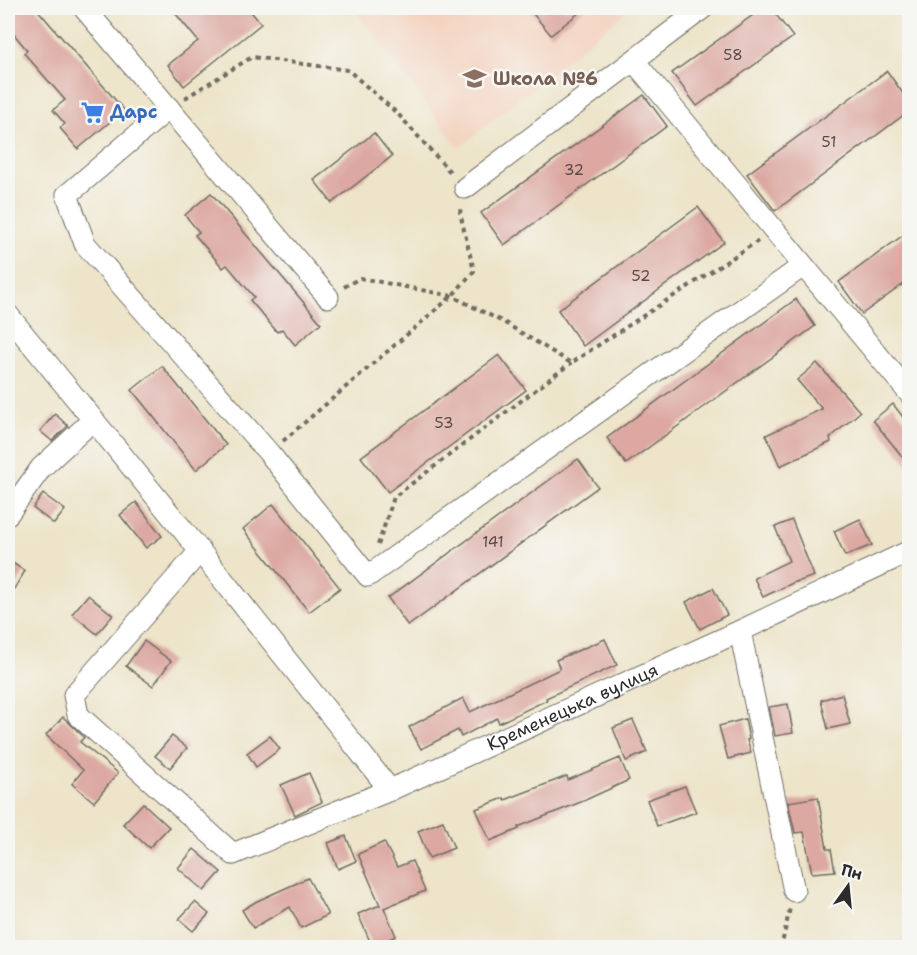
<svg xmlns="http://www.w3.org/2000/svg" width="917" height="955" font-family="'Shantell Sans',sans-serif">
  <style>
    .built { fill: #f4d3c0 }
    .building { fill: #dca8a1 }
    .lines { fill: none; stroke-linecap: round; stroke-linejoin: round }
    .minor-casing { stroke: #6f6c62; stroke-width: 23 }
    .path { stroke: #6f6c62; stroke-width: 4; stroke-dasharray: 4.5 4.5; stroke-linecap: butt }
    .minor { stroke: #fff; stroke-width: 21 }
    .labels { text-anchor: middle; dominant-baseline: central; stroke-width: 5; stroke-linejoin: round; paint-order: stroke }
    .number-label { font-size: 15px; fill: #574a48 }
    .education-label { font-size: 18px; font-weight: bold; fill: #785e54; stroke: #f6f6f2; text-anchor: start }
    .shop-label { font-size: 18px; font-weight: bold; fill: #366cbe; stroke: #f6f6f2; text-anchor: start }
    .street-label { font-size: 18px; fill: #2b2b2b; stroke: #f6f6f2 }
  </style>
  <rect width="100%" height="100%" fill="#f6f6f2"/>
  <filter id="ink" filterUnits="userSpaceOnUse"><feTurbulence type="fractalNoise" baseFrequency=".0167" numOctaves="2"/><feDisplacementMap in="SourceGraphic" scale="12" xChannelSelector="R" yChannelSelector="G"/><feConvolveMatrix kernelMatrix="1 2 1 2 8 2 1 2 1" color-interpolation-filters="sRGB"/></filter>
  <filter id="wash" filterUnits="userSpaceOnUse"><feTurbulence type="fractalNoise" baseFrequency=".008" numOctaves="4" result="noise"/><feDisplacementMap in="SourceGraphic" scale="24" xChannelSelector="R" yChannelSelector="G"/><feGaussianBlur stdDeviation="1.35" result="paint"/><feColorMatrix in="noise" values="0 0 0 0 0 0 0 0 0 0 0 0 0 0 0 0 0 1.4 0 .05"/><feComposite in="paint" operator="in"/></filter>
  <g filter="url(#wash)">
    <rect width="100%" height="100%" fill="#ede4c9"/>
    <polygon class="built" points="357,8 630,8 459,148 354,9"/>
    <g id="blocks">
      <g class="building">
        <polygon points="8,8 36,8 124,110 78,149 60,128 65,124 53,110 65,100 24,53 27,50 8,27"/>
        <polygon points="171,8 248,8 261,24 184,86 168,65 198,41"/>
        <polygon points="528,8 585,8 551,35"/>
        <polygon points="763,8 771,8 793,37 697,106 672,73"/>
        <polygon points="887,71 909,102 909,111 775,211 747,174"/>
        <polygon points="644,95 667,126 504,245 481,213"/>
        <polygon points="374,133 392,156 332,203 314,180"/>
        <polygon points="211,193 321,323 295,345 282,329 277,332 250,300 254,297 227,265 223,268 195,235 199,232 185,215"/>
        <polygon points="698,207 724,242 583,346 558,310"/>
        <polygon points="909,231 909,280 862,314 839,282"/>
        <polygon points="796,299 815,326 626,464 607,438"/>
        <polygon points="499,355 526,390 388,492 361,457"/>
        <polygon points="817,363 860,412 830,438 831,442 780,466 766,435 822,409 797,380"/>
        <polygon points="162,366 226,445 196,470 132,390"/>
        <polygon points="893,404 909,425 909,465 873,420"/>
        <polygon points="55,414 68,426 52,441 40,431"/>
        <polygon points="578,459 598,487 408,626 388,598"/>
        <polygon points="43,494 65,510 54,524 33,508"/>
        <polygon points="136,502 162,536 146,548 120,515"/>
        <polygon points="273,504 340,588 309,612 243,529"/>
        <polygon points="860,519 872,545 845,556 834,531"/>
        <polygon points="792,520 814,576 797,582 797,581 763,597 754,578 789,561 775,527"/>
        <polygon points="8,560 25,571 8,599"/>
        <polygon points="713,588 727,615 700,629 686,602"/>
        <polygon points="88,595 113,615 97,634 72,614"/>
        <polygon points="605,639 617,665 546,698 547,700 499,723 497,718 461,737 458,730 421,749 409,727 463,698 470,712 560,669 556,660"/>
        <polygon points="144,641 171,661 153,686 126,666"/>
        <polygon points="842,694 850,724 828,729 821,700"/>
        <polygon points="788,704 793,733 775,736 769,707"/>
        <polygon points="63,717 84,737 80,742 118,773 94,802 72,784 83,770 46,735"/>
        <polygon points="745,719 749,739 747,740 751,753 728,759 719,726"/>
        <polygon points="633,720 647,752 626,761 613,728"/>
        <polygon points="172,736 187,748 170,768 155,756"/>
        <polygon points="270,736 280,749 256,767 247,753"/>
        <polygon points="620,758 629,780 581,802 518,827 519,829 490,841 476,809 504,798 505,800 567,776 568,780"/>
        <polygon points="309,773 322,802 295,815 281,785"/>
        <polygon points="685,786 696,812 657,826 647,800"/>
        <polygon points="818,797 827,849 831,849 835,871 812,873 804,832 795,833 788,802"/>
        <polygon points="143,803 169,827 149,848 123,824"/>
        <polygon points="443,821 454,848 429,858 418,831"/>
        <polygon points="346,836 356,861 338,869 328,843"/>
        <polygon points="384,842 397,867 412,861 425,891 384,908 396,936 372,946 358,914 380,905 358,854"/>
        <polygon points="194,849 221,872 204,891 178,868"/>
        <polygon points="308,878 328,915 301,928 290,907 253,928 242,910 257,901"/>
        <polygon points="195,902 209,914 193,931 179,919"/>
      </g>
    </g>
  </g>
  <g filter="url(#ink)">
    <use href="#blocks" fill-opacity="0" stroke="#6f6c62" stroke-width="1.5"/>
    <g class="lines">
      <defs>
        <g id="minor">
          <polyline points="84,8 328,297"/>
          <polyline points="634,61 910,394"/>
          <polyline points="169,108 67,195 85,244 269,453 368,576 803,266"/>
          <polyline points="465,188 703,8"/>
          <polyline points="8,315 200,551 390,790"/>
          <polyline points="8,514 41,468 93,420"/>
          <path id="s1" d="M200 551 74 695 78 715 233 854 390 790 740 631 910 551"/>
          <polyline points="740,631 794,891"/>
        </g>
      </defs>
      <use href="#minor" class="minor-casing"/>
      <g class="path">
        <polyline points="185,98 252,57 348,70 398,114 452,174"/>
        <polyline points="344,287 360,278 452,296 505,323 571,363 758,241"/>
        <polyline points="283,441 452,296 474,271 460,213 461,206"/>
        <polyline points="378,545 394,497 571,363"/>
        <polyline points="778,948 783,939 790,908"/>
      </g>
      <use href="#minor" class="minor"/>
    </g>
  </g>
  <defs>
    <symbol id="school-bare" viewBox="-9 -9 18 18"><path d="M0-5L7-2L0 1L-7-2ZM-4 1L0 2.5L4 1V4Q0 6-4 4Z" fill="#8d6e63" stroke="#f6f6f2" stroke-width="2.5" paint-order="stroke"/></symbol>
    <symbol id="supermarket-bare" viewBox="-9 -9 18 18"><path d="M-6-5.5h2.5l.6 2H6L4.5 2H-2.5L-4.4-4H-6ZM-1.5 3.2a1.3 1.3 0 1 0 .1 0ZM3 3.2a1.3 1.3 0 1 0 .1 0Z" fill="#3f7fe0" stroke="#f6f6f2" stroke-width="2.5" paint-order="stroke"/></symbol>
  </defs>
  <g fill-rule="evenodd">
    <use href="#school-bare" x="458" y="62" width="33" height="33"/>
    <use href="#supermarket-bare" x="76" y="96" width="33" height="33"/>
  </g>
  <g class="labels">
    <g class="number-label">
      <text x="733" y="55">58</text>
      <text x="829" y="142">51</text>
      <text x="574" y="170">32</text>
      <text x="641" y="276">52</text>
      <text x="444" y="423">53</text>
      <text x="493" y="542">141</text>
    </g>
    <g class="education-label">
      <text x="493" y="79">Школа №6</text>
    </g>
    <g class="shop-label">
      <text x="110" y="112">Дарс</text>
    </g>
    <g class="street-label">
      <text stroke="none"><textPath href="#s1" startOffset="790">Кременецька вулиця</textPath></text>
    </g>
  </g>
  <rect width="917" height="955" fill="none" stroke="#f6f6f2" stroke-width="30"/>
  <g transform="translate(848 886) rotate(15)" stroke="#f6f6f2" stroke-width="4.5" paint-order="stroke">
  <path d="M0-4.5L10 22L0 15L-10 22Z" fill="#2b2b2b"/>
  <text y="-9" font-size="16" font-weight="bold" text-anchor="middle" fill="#2b2b2b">Пн</text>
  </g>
</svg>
